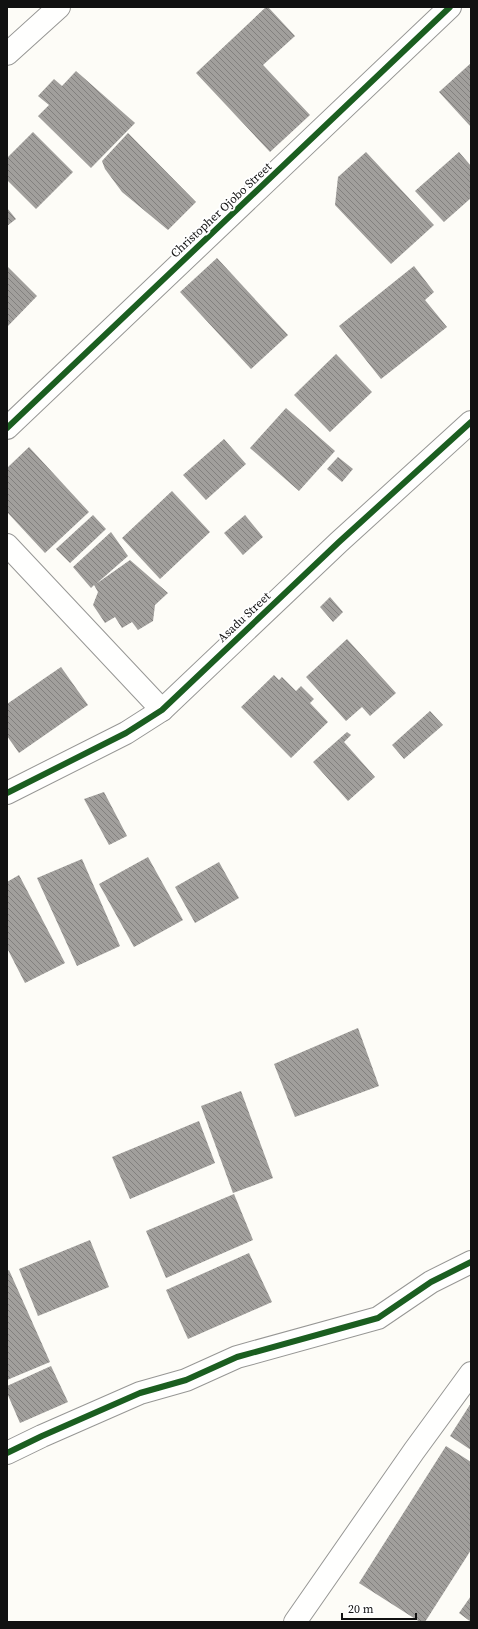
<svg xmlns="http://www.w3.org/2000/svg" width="478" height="1629" font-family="'Source Serif 4',serif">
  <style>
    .building { fill: url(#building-back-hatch) }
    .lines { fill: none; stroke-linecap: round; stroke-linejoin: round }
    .minor-casing { stroke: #979795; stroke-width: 24 }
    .minor { stroke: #fffffe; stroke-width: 22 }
    .cycleway-casing { stroke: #fff; stroke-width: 8 }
    .cycleway { stroke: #1b5e20; stroke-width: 6 }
    .labels { text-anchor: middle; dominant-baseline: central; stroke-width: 4; stroke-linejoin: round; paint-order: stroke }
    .street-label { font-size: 12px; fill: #111; stroke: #fff }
  </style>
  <defs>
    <pattern id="building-back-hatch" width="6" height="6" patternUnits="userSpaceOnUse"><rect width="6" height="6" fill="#a19f9c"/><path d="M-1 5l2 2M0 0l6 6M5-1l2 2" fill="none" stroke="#82807e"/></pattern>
  </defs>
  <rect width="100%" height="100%" fill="#fdfcf7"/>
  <g class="building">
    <polygon points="266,7 268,7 295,36 263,65 310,115 270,152 196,73"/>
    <polygon points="471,63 471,127 439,92"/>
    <polygon points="76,71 135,123 91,168 38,116 49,105 38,96 54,79 62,86"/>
    <polygon points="33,132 73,172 36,209 7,180 7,158"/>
    <polygon points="128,133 196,202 168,230 122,192 105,169 102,161"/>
    <polygon points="366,152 434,225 391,264 335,205 338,177"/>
    <polygon points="459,152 471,166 471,198 444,222 415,191"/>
    <polygon points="7,208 16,219 7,226"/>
    <polygon points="217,258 288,335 251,369 180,292"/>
    <polygon points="7,266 37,296 7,327"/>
    <polygon points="414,266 434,292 425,300 447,327 381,379 339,326"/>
    <polygon points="336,354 372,392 330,432 294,395"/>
    <polygon points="286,408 335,451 299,491 250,448"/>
    <polygon points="224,439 246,464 206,500 183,475"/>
    <polygon points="29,447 89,512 45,553 7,512 7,468"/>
    <polygon points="338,457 353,469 342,482 327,469"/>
    <polygon points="172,491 210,532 160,579 122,538"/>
    <polygon points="93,515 106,529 70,563 56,549"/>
    <polygon points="245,515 263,537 243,555 224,533"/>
    <polygon points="111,532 128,556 96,584 130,560 168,593 155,605 153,621 138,630 132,622 122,628 115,617 105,623 93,605 98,592 94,585 91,588 73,567"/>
    <polygon points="330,597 343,612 333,622 320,607"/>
    <polygon points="347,639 396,693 370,716 362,707 346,721 306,677"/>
    <polygon points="61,667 88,705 19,753 7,736 7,704"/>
    <polygon points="274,675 279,680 282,677 296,691 301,686 314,699 310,703 328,722 291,758 241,707"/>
    <polygon points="430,711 443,725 404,759 392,745"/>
    <polygon points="347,732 351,735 344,742 375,777 348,801 313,762"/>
    <polygon points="104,792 127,836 109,845 84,799"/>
    <polygon points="148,857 183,920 134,947 99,884"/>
    <polygon points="82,859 120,946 77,966 37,878"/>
    <polygon points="219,862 239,898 195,923 175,887"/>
    <polygon points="19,875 65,963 25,983 7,948 7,882"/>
    <polygon points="358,1028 379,1086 295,1117 274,1064"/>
    <polygon points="241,1091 273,1178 233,1193 201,1106"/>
    <polygon points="199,1121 215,1163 130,1199 112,1157"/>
    <polygon points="234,1194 253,1240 166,1278 146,1231"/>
    <polygon points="90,1240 109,1287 38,1316 19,1269"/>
    <polygon points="249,1253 272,1302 188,1339 166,1290"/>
    <polygon points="9,1270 50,1362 7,1380 7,1271"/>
    <polygon points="51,1366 68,1402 20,1423 7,1393 7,1386"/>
    <polygon points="471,1403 471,1450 450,1436"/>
    <polygon points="446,1446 471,1462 471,1550 425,1622 420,1622 359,1583"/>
    <polygon points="471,1596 471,1622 459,1613"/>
  </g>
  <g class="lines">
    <defs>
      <g id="minor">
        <polyline points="7,54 59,7"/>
        <polyline points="7,428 450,7"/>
        <polyline points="7,545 162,710"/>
        <polyline points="7,793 126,733 162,710 339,542 471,422"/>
        <polyline points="7,1453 42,1436 140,1393 186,1380 237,1357 378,1318 431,1282 471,1262"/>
        <polyline points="295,1622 414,1451 471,1373"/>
      </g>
    </defs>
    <use href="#minor" class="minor-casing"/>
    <use href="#minor" class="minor"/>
    <defs>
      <g id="cycleway">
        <polyline points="7,428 450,7"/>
        <polyline points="7,793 126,733 162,710 339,542 471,422"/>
        <polyline points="7,1453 42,1436 140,1393 186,1380 237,1357 378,1318 431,1282 471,1262"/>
      </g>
    </defs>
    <use href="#cycleway" class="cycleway-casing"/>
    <use href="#cycleway" class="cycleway"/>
  </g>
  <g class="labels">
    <g class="street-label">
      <text transform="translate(221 210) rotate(-43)">Christopher Ojobo Street</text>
      <text transform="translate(244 617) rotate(-43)">Asadu Street</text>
    </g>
  </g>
  <rect width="478" height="1629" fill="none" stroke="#111111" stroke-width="16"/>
  <path d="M342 1613v6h74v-6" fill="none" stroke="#111111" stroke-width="2"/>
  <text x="348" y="1613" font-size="12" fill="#111111" stroke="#ffffff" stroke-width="3" paint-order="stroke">20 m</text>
</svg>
